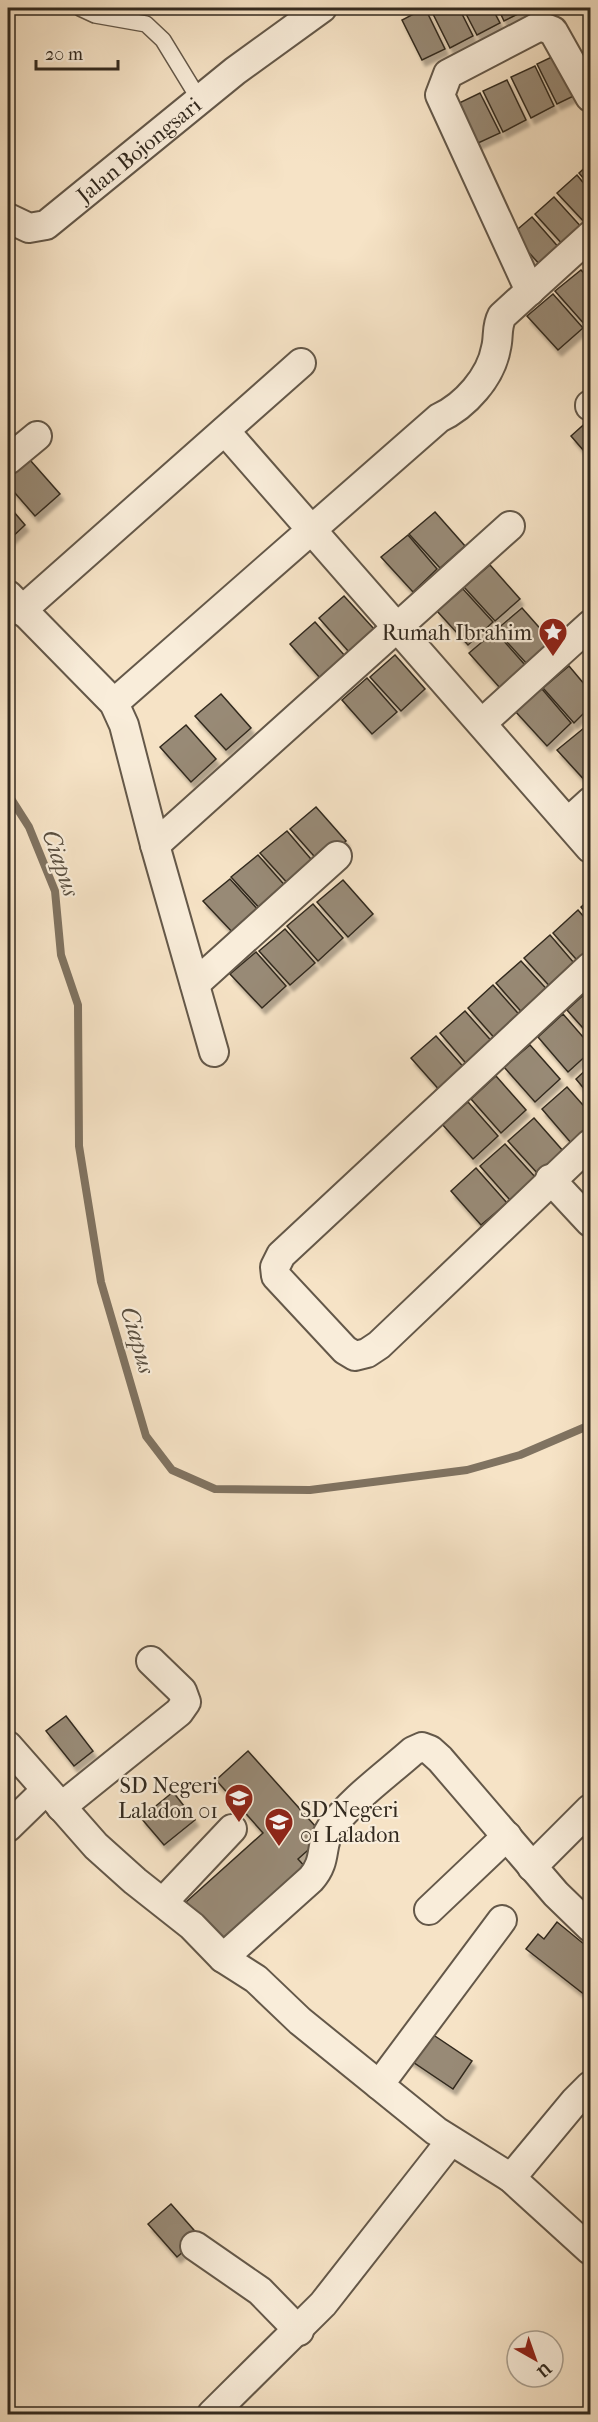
<svg xmlns="http://www.w3.org/2000/svg" width="598" height="2422" viewBox="0 0 598 2422" font-family="'IM FELL French Canon',serif">
<defs>
<filter id="shadow"><feDropShadow dx="3.5" dy="6" stdDeviation="1.5" flood-color="#0004"/></filter>
</defs>
<rect width="100%" height="100%" fill="#f6e3c6"/>
<filter id="stains"><feTurbulence type="fractalNoise" baseFrequency=".00333" numOctaves="4"/><feColorMatrix values="0 0 0 0 .2 0 0 0 0 .09 0 0 0 0 .02 0 0 0 .5 -.17"/></filter>
<radialGradient id="worn" r=".72"><stop offset=".6" stop-color="#630" stop-opacity="0"/><stop offset="1" stop-color="#630" stop-opacity=".3"/></radialGradient>
<g fill="none" stroke-linecap="round" stroke-linejoin="round">
<polyline stroke="#807361" stroke-width="8" points="8,794 29,827 55,891 61,955 78,1005 79,1146 101,1282 146,1436 172,1470 215,1489 310,1490 467,1470 520,1455 590,1425"/>
</g>
<g fill="#988a76" stroke="#332a1f" stroke-width="1.5" filter="url(#shadow)">
<polygon points="425,8 445,49 422,60 402,20"/>
<polygon points="430,8 459,8 473,36 450,48"/>
<polygon points="463,8 492,8 500,23 477,35"/>
<polygon points="498,8 527,8 528,9 504,21"/>
<polygon points="560,53 580,93 557,104 537,64"/>
<polygon points="535,66 554,106 531,118 511,77"/>
<polygon points="507,80 526,120 503,132 483,91"/>
<polygon points="480,93 500,133 476,144 457,104"/>
<polygon points="590,163 590,186 579,173"/>
<polygon points="577,175 590,191 590,223 588,226 557,193"/>
<polygon points="554,197 584,230 565,247 535,214"/>
<polygon points="532,217 561,250 542,267 512,234"/>
<polygon points="581,270 590,280 590,322 586,326 555,291"/>
<polygon points="553,294 583,328 558,350 527,316"/>
<polygon points="590,419 590,458 571,436"/>
<polygon points="30,460 60,494 35,516 8,485 8,479"/>
<polygon points="8,505 25,525 8,541"/>
<polygon points="435,512 465,546 440,568 409,534"/>
<polygon points="408,535 437,569 413,592 381,557"/>
<polygon points="490,565 520,599 495,621 464,587"/>
<polygon points="463,589 493,622 468,645 437,611"/>
<polygon points="344,596 374,629 349,652 319,618"/>
<polygon points="522,608 552,642 527,664 496,630"/>
<polygon points="315,622 345,656 320,678 290,644"/>
<polygon points="495,631 525,665 500,688 469,653"/>
<polygon points="395,655 425,689 401,711 370,677"/>
<polygon points="569,666 590,691 590,707 574,723 543,688"/>
<polygon points="367,678 397,712 372,734 342,700"/>
<polygon points="542,689 571,723 547,746 515,711"/>
<polygon points="221,694 251,728 226,750 195,716"/>
<polygon points="186,725 216,759 191,782 160,747"/>
<polygon points="584,728 590,736 589,785 557,750"/>
<polygon points="316,807 346,841 321,864 290,829"/>
<polygon points="287,831 316,865 291,887 260,853"/>
<polygon points="258,855 288,889 263,912 231,877"/>
<polygon points="230,879 260,912 235,935 203,901"/>
<polygon points="343,880 373,914 348,937 317,902"/>
<polygon points="590,899 590,918 581,907"/>
<polygon points="313,904 343,938 318,961 287,926"/>
<polygon points="578,910 590,924 590,960 583,967 553,933"/>
<polygon points="285,929 315,963 290,985 259,951"/>
<polygon points="550,935 580,970 555,992 524,958"/>
<polygon points="256,952 286,986 262,1008 230,974"/>
<polygon points="521,961 552,995 526,1017 496,983"/>
<polygon points="493,985 524,1020 498,1042 468,1008"/>
<polygon points="590,989 590,1036 567,1010"/>
<polygon points="465,1011 495,1045 470,1068 440,1033"/>
<polygon points="563,1014 590,1045 590,1052 568,1072 538,1037"/>
<polygon points="436,1036 467,1071 442,1093 411,1058"/>
<polygon points="530,1045 560,1079 535,1102 504,1067"/>
<polygon points="590,1066 590,1096 576,1079"/>
<polygon points="496,1076 526,1110 501,1133 471,1099"/>
<polygon points="567,1087 590,1113 590,1128 572,1144 542,1109"/>
<polygon points="468,1102 498,1136 473,1159 442,1124"/>
<polygon points="534,1118 564,1152 539,1175 508,1141"/>
<polygon points="505,1144 536,1178 510,1200 480,1166"/>
<polygon points="476,1168 507,1203 481,1225 451,1191"/>
<polygon points="66,1716 93,1751 74,1766 46,1731"/>
<polygon points="248,1751 324,1836 298,1859 307,1869 223,1944 186,1902 263,1833 216,1780"/>
<polygon points="173,1792 195,1820 164,1845 141,1818"/>
<polygon points="557,1922 590,1949 590,1999 526,1949 538,1934 544,1939"/>
<polygon points="426,2030 472,2061 453,2089 407,2058"/>
<polygon points="171,2204 200,2237 177,2257 148,2224"/>
</g>
<g fill="none" stroke-linecap="round" stroke-linejoin="round">
<g stroke="#645849" stroke-width="18">
<polyline id="service" points="80,8 95,15 146,24 163,40 199,99"/>
</g>
<g stroke="#645849" stroke-width="32">
<g id="minor">
<path id="s1" d="M 8,218 L 29,228 L 46,225 L 235,71 L 322,8"/>
<polyline points="530,291 440,95 448,74 540,26 553,31 590,97"/>
<polyline points="590,406 590,405"/>
<polyline points="225,431 590,848"/>
<polyline points="8,460 37,436"/>
<polyline points="8,595 114,703 124,725 155,845 214,1052"/>
<polyline points="21,611 301,363"/>
<path d="M 114,703 L 439,418 C 465,406 491,377 496,348 C 499,337 496,327 502,316 L 590,236"/>
<polyline points="482,723 590,625"/>
<polyline points="568,822 590,802"/>
<polyline points="155,845 510,526"/>
<polyline points="590,967 281,1255 275,1267 276,1276 345,1350 355,1356 367,1353 379,1345 590,1144"/>
<polyline points="195,984 337,856"/>
<polyline points="550,1179 590,1222"/>
<polyline points="8,1746 96,1846 135,1881 192,1926 223,1958 256,1979 300,2021 436,2131 511,2178 590,2250"/>
<polyline points="61,1807 179,1712 186,1702 182,1691 151,1661"/>
<polyline points="8,1827 45,1791"/>
<polyline points="532,1867 590,1809"/>
<polyline points="163,1902 232,1829"/>
<polyline points="429,1910 507,1836"/>
<path d="M 223,1958 L 311,1879 C 328,1860 319,1845 331,1828 C 352,1799 386,1775 413,1751 L 422,1747 L 430,1750 L 440,1759 L 556,1894 L 590,1927"/>
<polyline points="379,2085 502,1920"/>
<polyline points="511,2178 575,2101 590,2086"/>
<polyline points="195,2246 260,2291 299,2331"/>
<polyline points="212,2414 323,2304 450,2142"/>
</g>
</g>
<use href="#service" stroke="#f9edda" stroke-width="15"/>
<use href="#minor" stroke="#f9edda" stroke-width="28"/>
</g>
<defs>
<g id="sight-pin" transform="scale(1.5)"><path d="M0 17L-7.5 6A9.5 9.5 0 1 1 7.5 6Z" fill="#8f2418" stroke="#f9edda"/><path d="M0-6L1.8-2.2L6-1.7L2.9 1.2L3.7 5.4L0 3.3L-3.7 5.4L-2.9 1.2L-6-1.7L-1.8-2.2Z" fill="#fff"/></g>
<g id="school-pin" transform="scale(1.5)"><path d="M0 17L-7.5 6A9.5 9.5 0 1 1 7.5 6Z" fill="#8f2418" stroke="#f9edda"/><path d="M0-5L7-2L0 1L-7-2ZM-4 1L0 2.5L4 1V4Q0 6-4 4Z" fill="#fff"/></g>
</defs>
<g fill-rule="evenodd">
<use href="#sight-pin" x="553" y="632"/>
<use href="#school-pin" x="239" y="1798"/>
<use href="#school-pin" x="279" y="1822"/>
</g>
<g text-anchor="middle" stroke-width="4.5" stroke-linejoin="round" paint-order="stroke">
<g font-size="22" fill="#332a1f" stroke="#f9edda">
<text dy="8" stroke="none"><textPath href="#s1" startOffset="160">Jalan Bojongsari</textPath></text>
</g>
<g font-size="22" fill="#332a1f" stroke="#f9edda" text-anchor="end">
<text x="532" y="640">Rumah Ibrahim</text>
<text x="218" y="1793">SD Negeri<tspan x="218" dy="25">Laladon 01</tspan></text>
<text x="300" y="1817" text-anchor="start">SD Negeri<tspan x="300" dy="25">01 Laladon</tspan></text>
</g>
<g font-size="24" font-style="italic" fill="#5a4f40" stroke="#f9edda">
<text transform="translate(61 863) rotate(71)" y="8">Ciapus</text>
<text transform="translate(138 1340) rotate(74)" y="8">Ciapus</text>
</g>
</g>
<rect width="598" height="2422" fill="none" stroke="#f6e3c6" stroke-width="30"/>
<rect x="9" y="9" width="580" height="2404" fill="none" stroke="#332a1f" stroke-width="3"/>
<rect x="15" y="15" width="568" height="2392" fill="none" stroke="#332a1f" stroke-width="1.5"/>
<g transform="translate(535 2359) rotate(140)"><circle r="28" fill="#f9edda" stroke="#aa9f8f" stroke-width="1.5"/>
<path d="M0-4.5L10 22L0 15L-10 22Z" fill="#8f2418"/>
<text y="-9" font-size="16" font-weight="bold" text-anchor="middle" fill="#332a1f">U</text>
</g>
<path d="M36 60v9h82v-9" fill="none" stroke="#332a1f" stroke-width="3"/>
<text x="45" y="60" font-size="18" fill="#332a1f" stroke="#f9edda" stroke-width="4.5" paint-order="stroke">20 m</text>
<rect width="100%" height="100%" filter="url(#stains)"/>
<rect width="100%" height="100%" fill="url(#worn)"/>
</svg>
